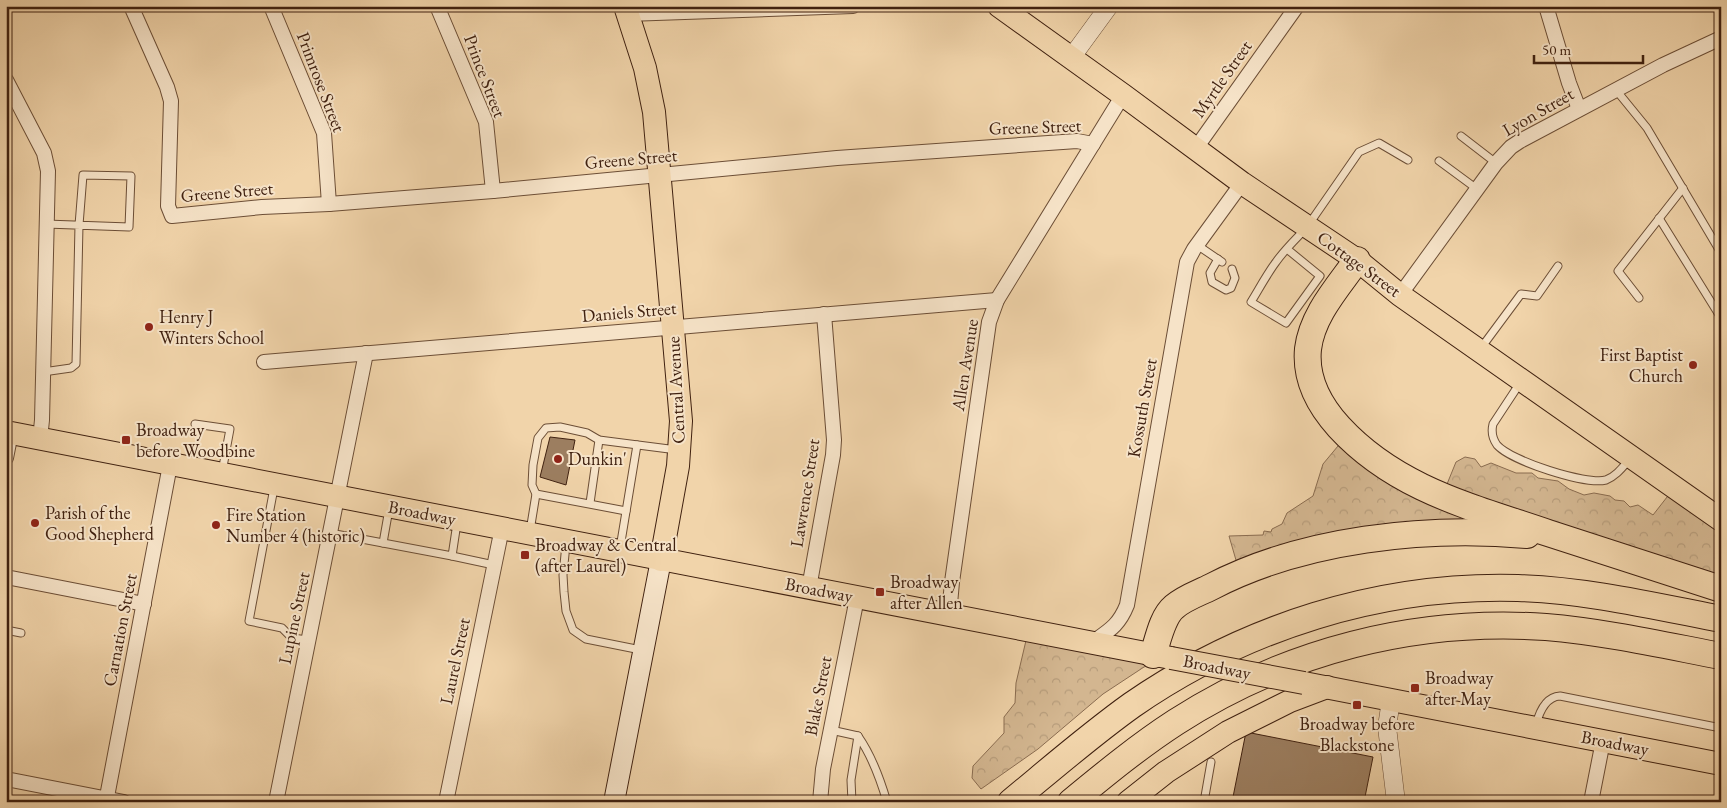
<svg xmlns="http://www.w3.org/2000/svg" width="1727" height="808" viewBox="0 0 1727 808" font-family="'EB Garamond',serif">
<defs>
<pattern id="forest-crowns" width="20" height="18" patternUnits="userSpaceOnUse" patternTransform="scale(1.25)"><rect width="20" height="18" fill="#d3b690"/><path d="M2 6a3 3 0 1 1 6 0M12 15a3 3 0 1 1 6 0" fill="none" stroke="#b69c7b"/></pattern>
</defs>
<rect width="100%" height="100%" fill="#f1d4aa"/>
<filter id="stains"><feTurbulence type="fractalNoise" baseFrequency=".004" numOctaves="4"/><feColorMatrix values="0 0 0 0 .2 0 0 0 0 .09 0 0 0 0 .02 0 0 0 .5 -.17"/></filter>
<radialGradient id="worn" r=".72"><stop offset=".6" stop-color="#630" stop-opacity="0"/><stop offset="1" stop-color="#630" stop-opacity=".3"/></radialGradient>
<g fill="url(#forest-crowns)" stroke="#8a6c50">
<polygon points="1348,434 1445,489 1456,462 1465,457 1475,459 1481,467 1491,463 1516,473 1532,473 1538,478 1558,481 1569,489 1584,495 1594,493 1610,496 1615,500 1624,501 1630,507 1638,505 1653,515 1678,483 1721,512 1721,579 1497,521 1240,574 1229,536 1263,535 1264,531 1271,532 1272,529 1282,524 1287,513 1313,496 1323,464"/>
<polygon points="1028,632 1163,659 1144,667 1103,694 1038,749 981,789 972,778 973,766 1004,733 1004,717 1015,703 1016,683"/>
</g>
<g fill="#9c7e60" stroke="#402110">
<polygon points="550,437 575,440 566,485 540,477"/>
<polygon points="1246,732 1373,757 1364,802 1291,802 1268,797 1267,802 1232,802"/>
</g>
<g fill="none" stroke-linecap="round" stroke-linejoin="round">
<g stroke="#6c4e36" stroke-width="9">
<g id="service">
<polyline points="1616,90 1647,128 1721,253"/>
<polyline points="1461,136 1496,163"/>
<polyline points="1439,161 1477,189"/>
<polyline points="1659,218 1721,318"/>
<polyline points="1197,245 1222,262"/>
<path d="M 1287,249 L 1320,276 L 1286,323 L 1251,302 C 1259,289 1267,274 1276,262 C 1285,249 1297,238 1307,227 L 1359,152 L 1379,143 L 1408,160"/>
<polyline points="1218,259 1210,273 1212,282 1226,290 1231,288 1235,278 1232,269"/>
<polyline points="1639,298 1618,271 1683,188"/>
<polyline points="1481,348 1521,294 1537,296 1558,266"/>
<polyline points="43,372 71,368 76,364 79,225 83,175 131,176 129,227 46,224"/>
<path d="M 1520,383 L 1493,424 C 1491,432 1492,438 1497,445 C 1511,461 1585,485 1606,480 C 1616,476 1622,468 1629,460"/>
<polyline points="195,424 230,429 222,472"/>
<polyline points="274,488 249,621 282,628 292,638 308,640"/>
<polyline points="536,494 626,511"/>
<polyline points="590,503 599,440"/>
<polyline points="530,531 536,494 532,485 533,465 538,438 546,428 560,427 587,433 599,440 677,450"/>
<polyline points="330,533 452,556 457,523"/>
<polyline points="383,543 389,509"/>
<polyline points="566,544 563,575 564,592 566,611 573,630 586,639 641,650"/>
<polyline points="620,548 637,445"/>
<polyline points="452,556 494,565"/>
<polyline points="6,630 21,633"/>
<path d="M 1536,725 C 1539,713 1545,697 1560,696 L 1721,728"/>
<path d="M 831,730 L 858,736 C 872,756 880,778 887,802"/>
<polyline points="852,802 851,780 858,736"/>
<polyline points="1204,802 1211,762"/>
</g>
</g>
<g stroke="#6c4e36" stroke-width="16">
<g id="minor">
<polyline points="131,6 167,87 171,101 168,206 172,216 262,207 329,204 493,191 837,158 1077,141 1093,144"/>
<polyline points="271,6 324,133 329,204"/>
<polyline points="437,6 486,122 493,191"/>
<polyline points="1546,6 1569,83 1579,109"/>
<polyline points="627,14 853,6"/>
<polyline points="6,80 44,153 48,171 42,420 40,439"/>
<polyline points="1196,148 1297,6"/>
<polyline points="1400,295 1496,163 1511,147 1520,141 1663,65 1721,38"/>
<polyline points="264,362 997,300"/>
<polyline points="6,458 11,433"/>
<polyline points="6,577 144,604"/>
<polyline points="809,588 833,455 834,440 824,314"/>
<polyline points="949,615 952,582 989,322 997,300 1123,95"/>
<path d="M 1093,642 C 1110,630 1119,625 1127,605 L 1187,262 L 1194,249 L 1242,183"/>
<polyline points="6,779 124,802"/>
<polyline points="106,802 170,465"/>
<polyline points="276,802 366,353"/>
<polyline points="446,802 502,528"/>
<polyline points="820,802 823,769 857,598"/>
<polyline points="1591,802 1603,741"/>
</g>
</g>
<g stroke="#6c4e36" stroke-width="19">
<g id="tertiary">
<polyline points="1071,58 1109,6"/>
<polyline points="1391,700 1387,727 1396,802"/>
</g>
</g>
<g stroke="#402110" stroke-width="22">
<polyline id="secondary" points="614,802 661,560"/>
</g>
<g stroke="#402110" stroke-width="24">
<g id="primary">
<polyline points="625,6 645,68 654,112 681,421 678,466 661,560"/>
<polyline points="999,6 1123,95 1242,183 1357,260 1400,295 1721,520"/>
<polyline points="6,432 1171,658"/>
<polyline points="1304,683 1721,764"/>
<polyline points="1128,802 1166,772 1228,732 1290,701 1327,687"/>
</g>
</g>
<g stroke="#402110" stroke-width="28">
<g id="motorway">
<path d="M 1357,260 C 1338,287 1312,315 1308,349 C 1305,380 1319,405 1339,427 C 1396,489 1472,507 1548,533 C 1606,552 1663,570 1721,589"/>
<path d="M 1153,655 C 1158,640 1162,617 1174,607 C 1184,598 1199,593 1211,587 C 1303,539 1425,526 1527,535"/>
<path d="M 1011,802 C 1051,769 1090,735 1132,705 C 1245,627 1380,584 1518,588 C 1586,590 1654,606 1721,619"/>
<path d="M 1071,802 C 1105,774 1139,746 1176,722 C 1286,651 1415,618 1546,627 C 1605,632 1663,645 1721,656"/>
</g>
</g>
<use href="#service" stroke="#f6e3c8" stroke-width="7"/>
<use href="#minor" stroke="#f6e3c8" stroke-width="14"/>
<use href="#tertiary" stroke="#f6e3c8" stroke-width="18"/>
<use href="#secondary" stroke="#f6e3c8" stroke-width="20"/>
<use href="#primary" stroke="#f1d4aa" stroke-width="22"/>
<use href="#motorway" stroke="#f1d4aa" stroke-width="26"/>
<g stroke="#402110" stroke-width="24" stroke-linecap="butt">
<polyline id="primary-bridge" points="1171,658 1304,683"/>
</g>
<use href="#primary-bridge" stroke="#f1d4aa" stroke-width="22"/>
</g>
<g fill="#8f2418" stroke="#f6e3c8" stroke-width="2">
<circle cx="149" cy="327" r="5"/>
<circle cx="1693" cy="365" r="5"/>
<rect x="121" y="435" width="10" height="10" rx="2.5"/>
<circle cx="558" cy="459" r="5"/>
<circle cx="35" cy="523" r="5"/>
<circle cx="216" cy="525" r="5"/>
<rect x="520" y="550" width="10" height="10" rx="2.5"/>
<rect x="875" y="587" width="10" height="10" rx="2.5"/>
<rect x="1410" y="683" width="10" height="10" rx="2.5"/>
<rect x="1352" y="700" width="10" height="10" rx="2.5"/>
</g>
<g text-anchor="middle" stroke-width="4" stroke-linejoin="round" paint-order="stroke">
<g font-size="18" fill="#402110" stroke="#f6e3c8">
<text transform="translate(485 76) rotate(69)" y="6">Prince Street</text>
<text transform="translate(1222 79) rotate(-55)" y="6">Myrtle Street</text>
<text transform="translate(321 82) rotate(69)" y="6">Primrose Street</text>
<text transform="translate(1538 112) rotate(-30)" y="6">Lyon Street</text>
<text transform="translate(1035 127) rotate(-2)" y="6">Greene Street</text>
<text transform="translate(631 159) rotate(-5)" y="6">Greene Street</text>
<text transform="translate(227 192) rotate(-5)" y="6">Greene Street</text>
<text transform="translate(1359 264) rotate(36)" y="6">Cottage Street</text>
<text transform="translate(629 312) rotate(-5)" y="6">Daniels Street</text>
<text transform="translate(965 365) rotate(-81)" y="6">Allen Avenue</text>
<text transform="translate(676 390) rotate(-93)" y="6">Central Avenue</text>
<text transform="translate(1142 408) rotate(-80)" y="6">Kossuth Street</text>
<text transform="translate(805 493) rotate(-81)" y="6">Lawrence Street</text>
<text transform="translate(422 513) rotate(11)" y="6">Broadway</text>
<text transform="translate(819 590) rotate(11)" y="6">Broadway</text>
<text transform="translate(294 618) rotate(-78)" y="6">Lupine Street</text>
<text transform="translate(120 630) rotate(-79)" y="6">Carnation Street</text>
<text transform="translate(455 661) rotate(-78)" y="6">Laurel Street</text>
<text transform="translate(1217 667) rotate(11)" y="6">Broadway</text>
<text transform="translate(818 696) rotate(-79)" y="6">Blake Street</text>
<text transform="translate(1615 743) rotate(11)" y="6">Broadway</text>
</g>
<g font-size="18" fill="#402110" stroke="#f6e3c8" text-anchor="start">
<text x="159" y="323">Henry J<tspan x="159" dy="21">Winters School</tspan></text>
<text x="1683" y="361" text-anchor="end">First Baptist<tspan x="1683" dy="21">Church</tspan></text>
<text x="136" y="436">Broadway<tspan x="136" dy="21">before Woodbine</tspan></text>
<text x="568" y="465">Dunkin'</text>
<text x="45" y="519">Parish of the<tspan x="45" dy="21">Good Shepherd</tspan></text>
<text x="226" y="521">Fire Station<tspan x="226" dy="21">Number 4 (historic)</tspan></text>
<text x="535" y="551">Broadway &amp; Central<tspan x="535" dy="21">(after Laurel)</tspan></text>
<text x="890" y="588">Broadway<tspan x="890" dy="21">after Allen</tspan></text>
<text x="1425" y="684">Broadway<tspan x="1425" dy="21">after May</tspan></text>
<text x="1357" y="730" text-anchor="middle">Broadway before<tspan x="1357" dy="21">Blackstone</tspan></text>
</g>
</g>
<rect width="1727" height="808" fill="none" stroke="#f1d4aa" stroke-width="25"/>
<rect x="8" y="8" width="1712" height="793" fill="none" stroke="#402110" stroke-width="2.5"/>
<rect x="12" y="12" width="1702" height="783" fill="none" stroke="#402110"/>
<path d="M1534 55v8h109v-8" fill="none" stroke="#402110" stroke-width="2.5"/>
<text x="1542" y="55" font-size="15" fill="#402110" stroke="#f6e3c8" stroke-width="4" paint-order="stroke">50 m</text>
<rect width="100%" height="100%" filter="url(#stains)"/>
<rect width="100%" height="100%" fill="url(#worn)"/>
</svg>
